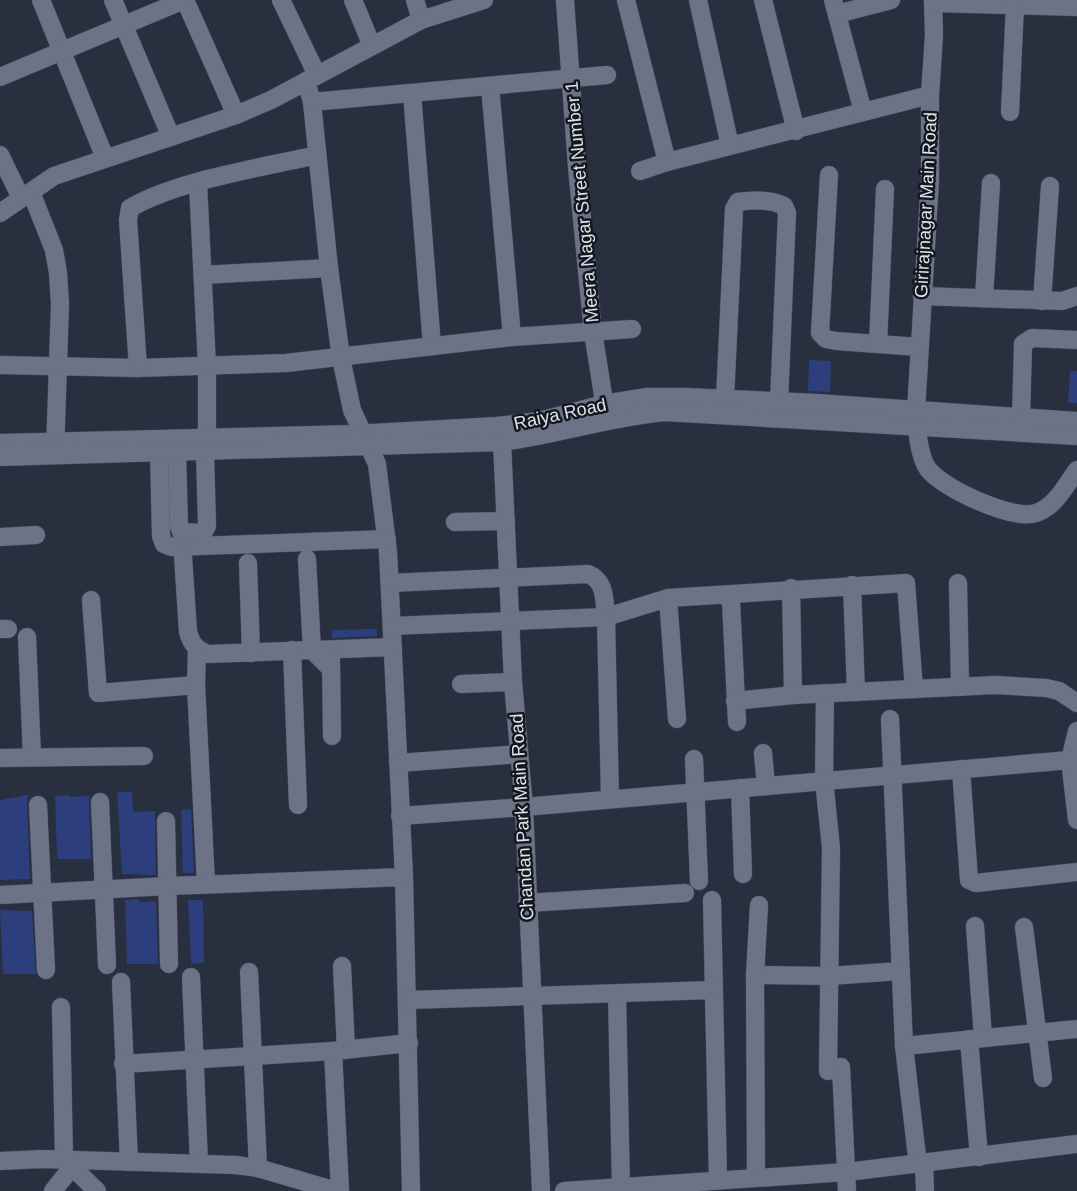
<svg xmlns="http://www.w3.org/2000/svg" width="1077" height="1191" viewBox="0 0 1077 1191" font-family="Arial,sans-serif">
<rect width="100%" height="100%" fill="#282f3f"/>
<g fill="#2d3e7d">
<polygon points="809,360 831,361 830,392 808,391"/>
<polygon points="1070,371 1077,371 1077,403 1068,403"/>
<polygon points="377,629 377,636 332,638 332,630"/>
<polygon points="117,792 132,792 133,812 155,811 156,875 122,874"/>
<polygon points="28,795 27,806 30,879 0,880 0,800"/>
<polygon points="69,795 70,797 90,796 89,802 91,859 57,859 55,796"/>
<polygon points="191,809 194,873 183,873 181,810"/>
<polygon points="139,899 139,902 156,901 158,964 127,964 125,900"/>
<polygon points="188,900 203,900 204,963 191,964"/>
<polygon points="0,910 32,911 36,974 3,974"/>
</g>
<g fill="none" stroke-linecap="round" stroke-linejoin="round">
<g stroke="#464b5a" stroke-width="19">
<g id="minor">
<polyline points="41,0 105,158"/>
<polyline points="113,0 171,137"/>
<polyline points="185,0 236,115"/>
<polyline points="281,0 317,75"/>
<polyline points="353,0 372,46"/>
<polyline points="415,0 421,20"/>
<polyline points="565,0 577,167 593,332 606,414"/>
<polyline points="626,0 667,162 863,112 833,0"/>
<polyline points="698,0 730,146"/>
<polyline points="763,0 796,131"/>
<path d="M 933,0 L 934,35 L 930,95 L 930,180 L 916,411 C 916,426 919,457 928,469 C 942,488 1013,521 1036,513 C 1055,507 1066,485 1077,470"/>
<polyline points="933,3 1077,7"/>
<polyline points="837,14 891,0"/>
<polyline points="0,77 184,0"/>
<polyline points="306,81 312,102 329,268 341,358 352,410 377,464 388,552 404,877 411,1191"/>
<polyline points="490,86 512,337"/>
<polyline points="412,93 432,346"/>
<polyline points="312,102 607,75"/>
<polyline points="863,112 930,95"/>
<polyline points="1010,112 1015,5"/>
<polyline points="0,155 21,198"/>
<polyline points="640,171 667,162"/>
<polyline points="829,175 820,333 826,339 836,341 919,347"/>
<polyline points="198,183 207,366 207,437"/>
<polyline points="31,192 54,250 58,273 60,304 55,453"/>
<polyline points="0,213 54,176 236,115 271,100 421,20 484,0"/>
<polyline points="203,275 329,268"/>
<polyline points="922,296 1062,301 1077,296"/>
<polyline points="984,298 991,183"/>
<polyline points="1042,301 1050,186"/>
<polyline points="878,344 885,189"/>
<polyline points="0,365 138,368 286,363 512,337 632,329"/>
<path d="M 138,368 L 128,220 L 130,208 C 179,180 260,168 317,155"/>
<path d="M 725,399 L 734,209 L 738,202 C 751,200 772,199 784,206 L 787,213 L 779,402"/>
<polyline points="1021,419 1023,344 1032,338 1077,340"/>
<polyline points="502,442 513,682 524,807 541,1191"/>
<polyline points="0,443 354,434 497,426 539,421 604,404 647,397 685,397 817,403 1077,421"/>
<polyline points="159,453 161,536 164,544 172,547 387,539"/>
<polyline points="177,453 179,526 181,532 203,533 207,526 205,452"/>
<path d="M 0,457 L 502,442 C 557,435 609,417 665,412 L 1077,436"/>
<polyline points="455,522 506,521"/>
<polyline points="0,537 36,535"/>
<path d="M 183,556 L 188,632 C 192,645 196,649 208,654 L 393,647"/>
<polyline points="307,559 312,650 331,669"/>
<polyline points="248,563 251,653"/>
<path d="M 390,583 L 588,574 C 606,581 604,600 606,617 L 668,598 L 906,583 L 914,689"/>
<polyline points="958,583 960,687"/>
<polyline points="852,585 856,692"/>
<polyline points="791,588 793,695"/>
<polyline points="722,595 728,597 731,602 737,722"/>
<polyline points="668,598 677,719"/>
<polyline points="91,600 98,693 196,685"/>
<polyline points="392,626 606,617 610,799"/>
<polyline points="0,629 8,629"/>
<polyline points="27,637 32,757"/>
<polyline points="197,650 196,685 206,884"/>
<polyline points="292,650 298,805"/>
<polyline points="331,659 332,736"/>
<polyline points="461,684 513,682"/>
<polyline points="825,693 824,780 831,848 828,1071"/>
<polyline points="735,701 793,695 995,685 1046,688 1059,691 1077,703"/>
<polyline points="890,719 904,1046 918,1165"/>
<polyline points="1077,731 1070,760 1077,820"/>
<polyline points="763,753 766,786"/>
<polyline points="0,758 144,756"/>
<polyline points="694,759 699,881"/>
<polyline points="398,763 519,754"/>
<polyline points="961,769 969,880 976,883 1077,872"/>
<polyline points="740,788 743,874"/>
<polyline points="100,802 107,965"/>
<polyline points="38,805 46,970"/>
<polyline points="400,816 524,807 1070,760"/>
<polyline points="166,821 169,964"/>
<polyline points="0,895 168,886 404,877"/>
<polyline points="712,900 718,1180"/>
<polyline points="527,903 685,893"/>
<polyline points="975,926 983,1038"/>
<polyline points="1024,927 1043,1078"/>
<polyline points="342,966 346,1050"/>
<polyline points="249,972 258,1168"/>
<polyline points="755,975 829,976 901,971"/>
<polyline points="191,977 199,1163"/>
<polyline points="121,982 129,1162"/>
<polyline points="617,993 621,1191"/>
<polyline points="408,1000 713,990"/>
<polyline points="61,1007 64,1159 97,1191"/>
<polyline points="969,1039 979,1157"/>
<polyline points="904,1046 1077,1029"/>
<polyline points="333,1051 340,1191"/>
<polyline points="123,1064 333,1051 409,1043"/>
<polyline points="841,1067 847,1191"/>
<polyline points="0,1161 42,1159 236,1165 258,1168 336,1191"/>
<polyline points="924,1164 925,1191"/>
<polyline points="756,1177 755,975 759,905"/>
<polyline points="53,1191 72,1167"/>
<polyline points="564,1191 847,1172 1077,1144"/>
</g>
</g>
<use href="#minor" stroke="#6c7387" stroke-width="18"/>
</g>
<g text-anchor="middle" stroke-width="5" stroke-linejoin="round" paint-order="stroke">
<g font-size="18" fill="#dee3ee" stroke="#14171e">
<text transform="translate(582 202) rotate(-95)" y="6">Meera Nagar Street Number 1</text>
<text transform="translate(926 205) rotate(-87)" y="6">Girirajnagar Main Road</text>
<text transform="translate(560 414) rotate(-12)" y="6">Raiya Road</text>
<text transform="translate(522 817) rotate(-93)" y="6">Chandan Park Main Road</text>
</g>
</g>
</svg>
